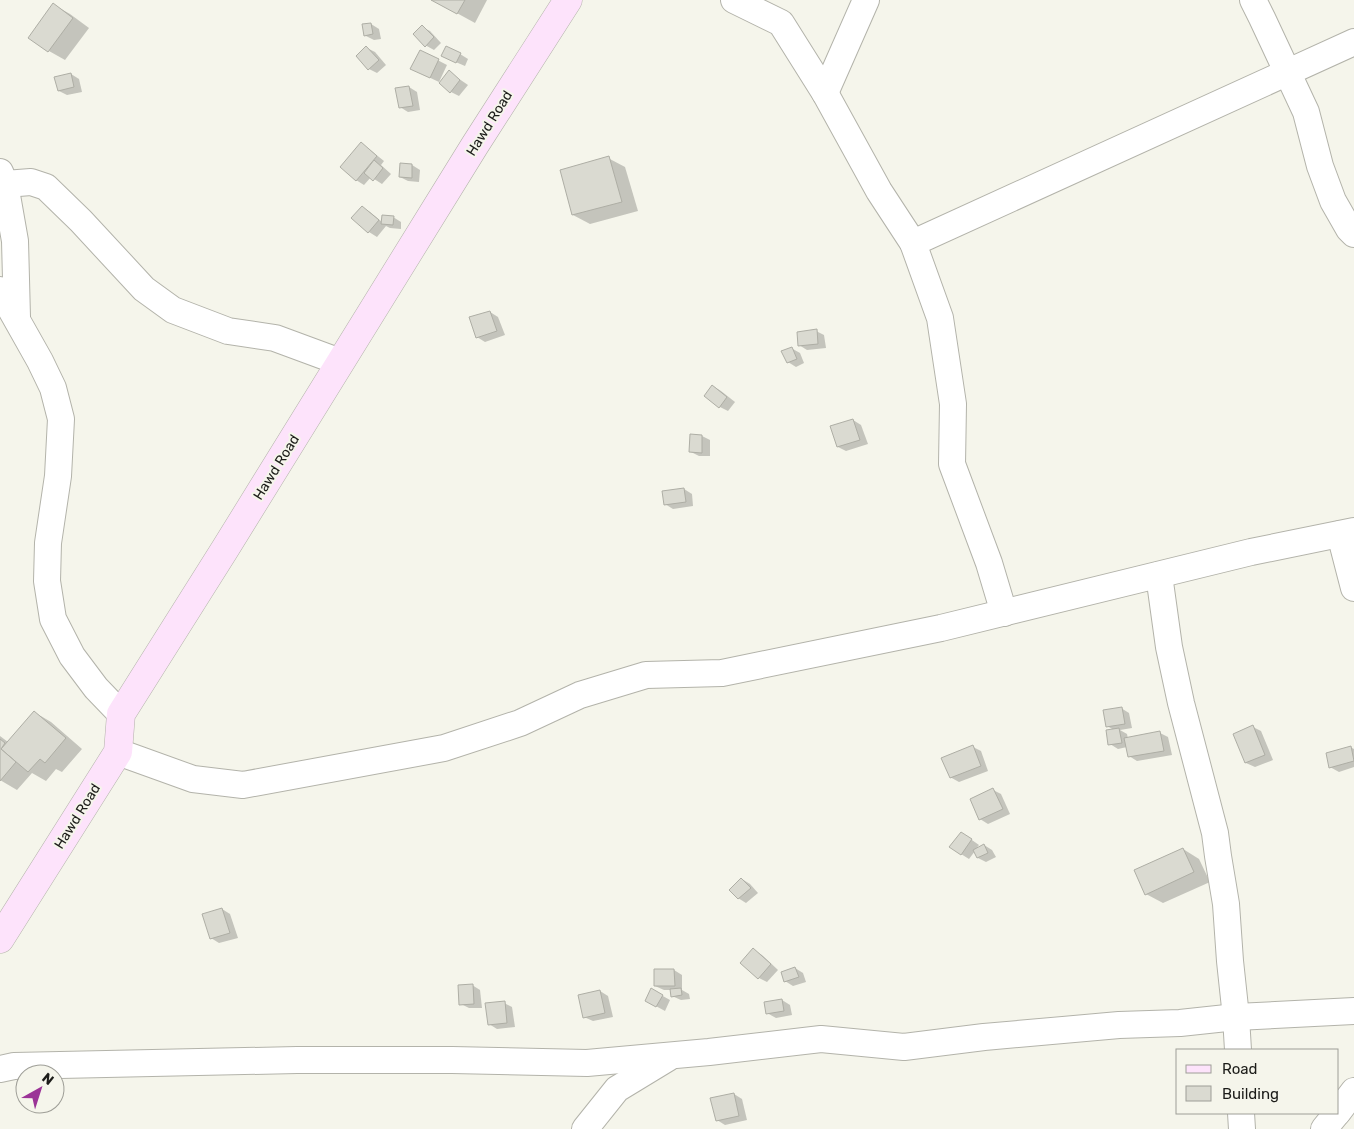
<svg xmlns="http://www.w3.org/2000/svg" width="1354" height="1129" viewBox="0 0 1354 1129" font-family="Rubik,sans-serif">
<rect width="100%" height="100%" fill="#f5f5eb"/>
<g fill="#0003">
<polygon points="433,0 487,0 475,23"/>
<polygon points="54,5 70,14 89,28 65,60 49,51"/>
<polygon points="371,24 379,29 381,39 374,40 366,36"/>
<polygon points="422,27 430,31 441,43 434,50 425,45"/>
<polygon points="367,48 375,52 386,65 377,73 369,69"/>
<polygon points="420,51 447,65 439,82 420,73"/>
<polygon points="460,54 468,59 465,66 451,60"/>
<polygon points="449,72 468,85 459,96 451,92"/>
<polygon points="71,74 79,79 82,92 67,95 59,91"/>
<polygon points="409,87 417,92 420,110 408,112 400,107"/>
<polygon points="361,144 369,149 384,161 381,165 391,174 382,184 371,177 364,185 356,180"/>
<polygon points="608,158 625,167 638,211 590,224 573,215 561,171"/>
<polygon points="401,164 412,165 420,170 419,182 408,181 400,177"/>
<polygon points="362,207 370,212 382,222 393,217 401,222 401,229 390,228 386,226 377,237 369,232"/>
<polygon points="490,312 498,317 505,335 485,342 477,337"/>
<polygon points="816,331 824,335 826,348 807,350 799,345"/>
<polygon points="791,348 800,353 804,363 796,367 788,362"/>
<polygon points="713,386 721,391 735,402 728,411 720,407"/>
<polygon points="853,420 861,425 868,444 846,451 838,447"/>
<polygon points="702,436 710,440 710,456 699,456 691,452"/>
<polygon points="684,489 692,494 693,506 673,509 665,504"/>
<polygon points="1121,708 1129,713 1132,728 1120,730 1127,734 1128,739 1160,733 1168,737 1172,755 1137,761 1129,756 1127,747 1118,749 1110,744 1114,730 1107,726"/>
<polygon points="34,712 51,722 82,749 62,772 56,769 46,781 32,773 17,790 0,780 0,736 8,742"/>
<polygon points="1253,727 1261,731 1273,760 1255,767 1246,763 1235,734"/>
<polygon points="973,747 981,751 988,771 959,782 950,777"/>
<polygon points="1350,747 1354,749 1354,767 1339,772 1330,767"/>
<polygon points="993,790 1001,794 1010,814 988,824 980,819"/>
<polygon points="969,838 979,845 975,850 984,845 992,850 996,857 986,862 978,858 975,851 969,859 961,854"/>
<polygon points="1183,849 1199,859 1210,882 1163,903 1146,894"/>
<polygon points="742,879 750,884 758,893 746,903 738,898"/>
<polygon points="222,909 230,914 238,938 219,943 211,938"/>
<polygon points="754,950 762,955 778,970 767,982 759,978"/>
<polygon points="795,968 803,973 806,982 793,986 785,981"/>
<polygon points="674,970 682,975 682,990 689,994 690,999 681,1000 672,996 672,990 664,990 655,986"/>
<polygon points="472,985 480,990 482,1008 469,1008 461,1004"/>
<polygon points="652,990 670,1000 665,1011 654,1005"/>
<polygon points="600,991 608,996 613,1017 593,1021 584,1017"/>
<polygon points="782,1000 790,1005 792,1015 776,1018 767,1013"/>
<polygon points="504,1003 512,1007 515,1027 497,1029 489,1024"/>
<polygon points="734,1094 742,1099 747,1120 725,1125 717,1120"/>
</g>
<g fill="#dadad1" stroke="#aeaea5">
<polygon points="431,0 465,0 457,14"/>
<polygon points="53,3 73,18 48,52 28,38"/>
<polygon points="371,23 373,34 364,36 362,24"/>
<polygon points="422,25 434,37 425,47 413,34"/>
<polygon points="366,46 379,60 368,70 356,56"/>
<polygon points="446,46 461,53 456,63 441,56"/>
<polygon points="420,50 439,59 430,78 410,69"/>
<polygon points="449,70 460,80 450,93 439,83"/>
<polygon points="71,73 74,87 58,91 54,77"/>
<polygon points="409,86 413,106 399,108 395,88"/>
<polygon points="361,142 377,156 356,181 340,167"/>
<polygon points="609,156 622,202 572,215 560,170"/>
<polygon points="374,160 383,168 373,181 364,173"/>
<polygon points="400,163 412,164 412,178 399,177"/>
<polygon points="362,206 379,220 368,233 351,218"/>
<polygon points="382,215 394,216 393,225 381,224"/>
<polygon points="490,311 497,331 476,338 469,317"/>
<polygon points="817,329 818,344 798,346 797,332"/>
<polygon points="792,347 797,359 787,363 781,351"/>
<polygon points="712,385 727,397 719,408 704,396"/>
<polygon points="853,419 860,440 837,447 830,426"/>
<polygon points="690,434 702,435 702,453 689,452"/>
<polygon points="684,488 686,502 664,505 662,491"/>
<polygon points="1122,707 1125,724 1106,727 1103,710"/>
<polygon points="34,711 66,738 45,763 40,759 28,772 1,749"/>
<polygon points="1253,725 1265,755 1245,763 1233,734"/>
<polygon points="1119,728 1122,743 1108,745 1106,730"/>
<polygon points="1160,731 1164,751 1128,757 1124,738"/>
<polygon points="0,739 5,743 1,749 16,762 0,781"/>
<polygon points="973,745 981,766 950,778 941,758"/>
<polygon points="1351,746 1354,761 1329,768 1326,753"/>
<polygon points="993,788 1003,809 979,820 970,799"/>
<polygon points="961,832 972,839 961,855 949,847"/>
<polygon points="984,844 988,853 977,858 973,850"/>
<polygon points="1183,848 1194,872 1145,895 1134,870"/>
<polygon points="741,878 751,888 738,899 729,890"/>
<polygon points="222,908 230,933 210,939 202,914"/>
<polygon points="753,948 771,964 758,979 740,963"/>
<polygon points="795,967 799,977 784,982 781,972"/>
<polygon points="654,969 674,969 675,986 654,986"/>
<polygon points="473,984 474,1004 459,1005 458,985"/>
<polygon points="651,988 663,995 656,1007 645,1001"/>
<polygon points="681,988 682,995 671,997 670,989"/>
<polygon points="600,990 605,1013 583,1018 578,995"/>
<polygon points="782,999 784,1011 766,1014 764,1002"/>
<polygon points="505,1001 507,1023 488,1025 485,1003"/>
<polygon points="734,1093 739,1116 716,1121 710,1098"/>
</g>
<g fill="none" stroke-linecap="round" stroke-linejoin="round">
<g stroke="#b3b3aa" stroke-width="28">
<g id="minor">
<polyline points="734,0 781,23 825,93 879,191 913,243 940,318 953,404 952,464 989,563 1004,613"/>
<polyline points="1253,0 1262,18 1306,112 1320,166 1333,201 1349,229 1354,234"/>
<polyline points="825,93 866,0"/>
<polyline points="0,172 5,184 15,241 17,317"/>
<polyline points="5,184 31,182 46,187 81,221 144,289 173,310 228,331 275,338 340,362"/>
<polyline points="913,243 1354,42"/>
<polyline points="0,290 40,361 53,388 61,419 58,476 48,543 47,581 53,619 72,656 96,688 121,714"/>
<polyline points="1340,534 1354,588"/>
<polyline points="1159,575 1169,647 1181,703 1215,833 1218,856 1226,904 1230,961 1236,1017 1238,1050"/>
<polyline points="118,752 193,779 243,785 444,748 520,723 580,695 646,675 722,673 941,628 1251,552 1354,531"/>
<polyline points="0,1069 14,1066 297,1060 452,1060 587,1063 709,1052 821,1039 904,1047 984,1037 1119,1025 1180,1023 1236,1017 1354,1011"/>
<polyline points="1338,1112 1354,1091"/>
<polyline points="1241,1113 1242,1129"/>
<polyline points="585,1129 617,1089 668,1058"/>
<polyline points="1324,1129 1337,1113"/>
</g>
</g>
<g stroke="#b3b3aa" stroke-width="29">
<polyline id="secondary" points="0,939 118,752 121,714 225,549 475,145 568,0"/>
</g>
<use href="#minor" stroke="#fff" stroke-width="26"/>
<use href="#secondary" stroke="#fde3fb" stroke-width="28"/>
</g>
<g text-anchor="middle" stroke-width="4" stroke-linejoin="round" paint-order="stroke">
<g font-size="14" fill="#1c1c19" stroke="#f5f5eb">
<text transform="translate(489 123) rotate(-58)" y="5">Hawd Road</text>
<text transform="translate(276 467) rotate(-58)" y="5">Hawd Road</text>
<text transform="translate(77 816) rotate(-58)" y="5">Hawd Road</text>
</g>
</g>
<rect x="1176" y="1049" width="162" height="65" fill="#f5f5eb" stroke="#9e9e97"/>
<rect x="1186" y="1065" width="25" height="8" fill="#fde3fb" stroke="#9e9e97"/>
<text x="1222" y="1074" font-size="15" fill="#1c1c19">Road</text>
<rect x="1186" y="1086" width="25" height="15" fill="#dadad1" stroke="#9e9e97"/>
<text x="1222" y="1099" font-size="15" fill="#1c1c19">Building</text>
<g transform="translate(40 1089) rotate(39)"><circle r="24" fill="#f5f5eb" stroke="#9e9e97"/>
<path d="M0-4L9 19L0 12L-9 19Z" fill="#9b3397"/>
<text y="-8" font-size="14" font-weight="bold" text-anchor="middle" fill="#1c1c19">N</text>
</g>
</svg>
